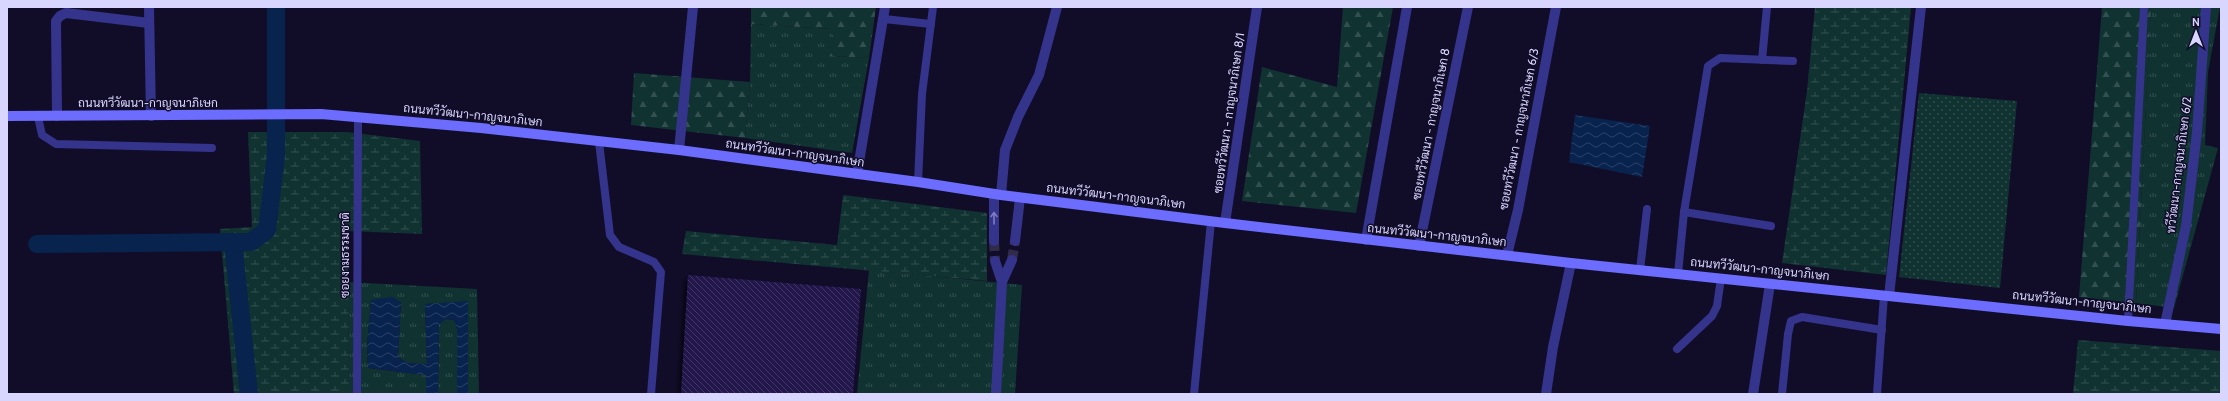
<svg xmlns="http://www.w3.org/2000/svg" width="2228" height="401" viewBox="0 0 2228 401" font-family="Cabin,Sarabun,sans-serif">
<defs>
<pattern id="grass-tufts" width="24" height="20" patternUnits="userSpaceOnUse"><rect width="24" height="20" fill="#103331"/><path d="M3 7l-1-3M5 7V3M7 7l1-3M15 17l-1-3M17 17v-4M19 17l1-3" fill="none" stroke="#325050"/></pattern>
<pattern id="forest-firs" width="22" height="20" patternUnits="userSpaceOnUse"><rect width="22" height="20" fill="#103331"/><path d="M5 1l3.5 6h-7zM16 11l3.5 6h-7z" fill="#325050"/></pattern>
<pattern id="wetland-marsh" width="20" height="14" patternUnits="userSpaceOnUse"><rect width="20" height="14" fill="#103331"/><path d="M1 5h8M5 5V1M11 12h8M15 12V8" fill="none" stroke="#325050"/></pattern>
<pattern id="garden-dots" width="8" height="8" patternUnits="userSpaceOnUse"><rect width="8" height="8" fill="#103331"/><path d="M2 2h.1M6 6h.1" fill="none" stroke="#325050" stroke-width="1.8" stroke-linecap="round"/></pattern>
<pattern id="water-waves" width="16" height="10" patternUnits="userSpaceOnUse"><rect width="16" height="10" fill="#07234e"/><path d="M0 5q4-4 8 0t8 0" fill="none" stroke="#2a4269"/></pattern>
<pattern id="building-back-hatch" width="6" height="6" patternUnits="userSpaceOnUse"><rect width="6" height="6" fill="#21174b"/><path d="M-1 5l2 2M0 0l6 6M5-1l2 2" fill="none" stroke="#403866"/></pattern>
<filter id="shadow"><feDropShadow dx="-3.5" dy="3.5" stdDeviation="2" flood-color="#0009"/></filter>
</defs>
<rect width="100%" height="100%" fill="#110d29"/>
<g fill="url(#grass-tufts)">
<polygon points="2151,7 2220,7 2208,72 2205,145 2218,148 2174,308 2136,303"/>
<polygon points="751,24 832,29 832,56 869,58 852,153 745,138 750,82"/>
<polygon points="869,270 1022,285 1015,394 857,394"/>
<polygon points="348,282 477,289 479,394 468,394 468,302 425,304 427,364 407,363 398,357 401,302 371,300 367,346 368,368 426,375 426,394 349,394"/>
<polygon points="445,319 454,320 457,329 457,394 438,394 439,325"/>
</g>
<g fill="url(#forest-firs)">
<polygon points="750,7 876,7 869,58 831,56 832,29 751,24 751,8"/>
<polygon points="1343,7 1393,7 1356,213 1242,201 1262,67 1337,87"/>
<polygon points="2102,7 2151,7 2136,303 2079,297"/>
<polygon points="634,73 750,82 745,138 631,125"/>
</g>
<g fill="url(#wetland-marsh)">
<polygon points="1815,7 1911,7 1886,275 1782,263 1807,91"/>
<polygon points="248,132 347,132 420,141 422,234 348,231 349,394 234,394 220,229 252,227"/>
<polygon points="843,195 987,213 987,281 682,254 686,231 837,245"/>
<polygon points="2078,340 2221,351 2221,394 2073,394"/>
</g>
<polygon fill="url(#garden-dots)" points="1919,93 2017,101 2000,288 1899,277"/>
<g fill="url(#water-waves)">
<polygon points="1575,115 1650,126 1642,177 1569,162"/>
<polygon points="392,297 401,302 398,357 407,363 427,364 425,304 468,301 468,394 457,394 457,329 454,320 445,319 439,325 438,394 426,394 426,375 368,368 367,346 371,300"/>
</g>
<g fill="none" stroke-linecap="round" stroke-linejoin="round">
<g stroke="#07234e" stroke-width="18">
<polyline points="233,242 249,394"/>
<polyline points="37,244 251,242 267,230 276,155 276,7"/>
</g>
</g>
<polygon fill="url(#building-back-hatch)" filter="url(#shadow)" points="688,275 861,289 853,394 681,394"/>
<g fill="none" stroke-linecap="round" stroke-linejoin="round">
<g stroke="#2f2b49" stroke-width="10" stroke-dasharray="10 5" stroke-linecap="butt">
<polyline points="994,241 995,261"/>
<polyline points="1012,260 1015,241"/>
</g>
<g stroke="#35348c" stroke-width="8">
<polyline points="884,19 931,24"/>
<polyline points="1762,60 1767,7"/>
<polyline points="38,117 42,135 56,144 212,148"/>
<polyline points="599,142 610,235 619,247 654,262 661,272 651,394"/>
<polyline points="918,182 922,94 933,7"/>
<polyline points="1684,212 1771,226"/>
<polyline points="1640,270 1647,209"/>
<polyline points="1678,274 1684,212 1708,66 1720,58 1793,61"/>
<polyline points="2128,321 2144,7"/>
<polyline points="1677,349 1712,316 1717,306 1721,278"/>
<polyline points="357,394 358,117"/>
<polyline points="1194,394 1211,222"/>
<polyline points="1782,394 1788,334 1791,321 1802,317 1882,330"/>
<polyline points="1877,394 1884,295"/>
</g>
<g stroke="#35348c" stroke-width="10">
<polyline points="149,7 151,116"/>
<polyline points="57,116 56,21 60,16 66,13 149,23"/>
<polyline points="679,150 693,7"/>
<polyline points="857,174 885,7"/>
<polyline points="994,194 994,241"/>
<polyline points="1001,195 1005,150 1018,117 1039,75 1057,7"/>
<polyline points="1225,223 1257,7"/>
<polyline points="1366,240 1407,7"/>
<polyline points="1015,241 1020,198"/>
<polyline points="1419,246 1468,7"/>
<polyline points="1507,255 1518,210 1556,7"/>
<polyline points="995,261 1002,282"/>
<polyline points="1889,296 1921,7"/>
<polyline points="2165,324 2186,226 2197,132 2206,7"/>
<polyline points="996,394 1002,282 1012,260"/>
<polyline points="1546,394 1553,347 1571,263"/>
<polyline points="1753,394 1770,284"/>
</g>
<polyline stroke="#6c6cff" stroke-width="10" points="7,116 321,114 481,128 679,150 918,182 1001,195 1225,223 1571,263 2128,321 2221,329"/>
</g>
<defs><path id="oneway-shaft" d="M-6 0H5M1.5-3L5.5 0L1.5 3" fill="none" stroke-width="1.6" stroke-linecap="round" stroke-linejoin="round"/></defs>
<use stroke="#7e7cc0" href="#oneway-shaft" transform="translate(994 218) rotate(-90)"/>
<g text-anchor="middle" stroke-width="3" stroke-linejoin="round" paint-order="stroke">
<g font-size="12" fill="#d8d5ff" stroke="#110d29">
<text x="148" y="107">ถนนทวีวัฒนา-กาญจนาภิเษก</text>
<text transform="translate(1229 113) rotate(-82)" y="4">ซอยทวีวัฒนา - กาญจนาภิเษก 8/1</text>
<text transform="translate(473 115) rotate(6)" y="4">ถนนทวีวัฒนา-กาญจนาภิเษก</text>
<text transform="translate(1431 124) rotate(-79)" y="4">ซอยทวีวัฒนา - กาญจนาภิเษก 8</text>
<text transform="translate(1519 129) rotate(-79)" y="4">ซอยทวีวัฒนา - กาญจนาภิเษก 6/3</text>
<text transform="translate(795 153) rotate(8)" y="4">ถนนทวีวัฒนา-กาญจนาภิเษก</text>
<text transform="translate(2179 165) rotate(-83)" y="4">ทวีวัฒนา-กาญจนาภิเษก 6/2</text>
<text transform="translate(1116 196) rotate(7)" y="4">ถนนทวีวัฒนา-กาญจนาภิเษก</text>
<text transform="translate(1437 235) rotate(6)" y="4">ถนนทวีวัฒนา-กาญจนาภิเษก</text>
<text transform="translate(345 255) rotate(-90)" y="4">ซอยงามธรรมชาติ</text>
<text transform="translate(1760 269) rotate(6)" y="4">ถนนทวีวัฒนา-กาญจนาภิเษก</text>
<text transform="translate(2082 302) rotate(6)" y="4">ถนนทวีวัฒนา-กาญจนาภิเษก</text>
</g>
</g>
<rect width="2228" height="401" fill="none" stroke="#d8d5ff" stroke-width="16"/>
<g transform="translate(2196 32)" stroke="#110d29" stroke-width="3" paint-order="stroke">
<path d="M0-3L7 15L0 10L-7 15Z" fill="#d8d5ff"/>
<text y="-6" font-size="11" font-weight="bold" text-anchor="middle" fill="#d8d5ff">N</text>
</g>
</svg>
